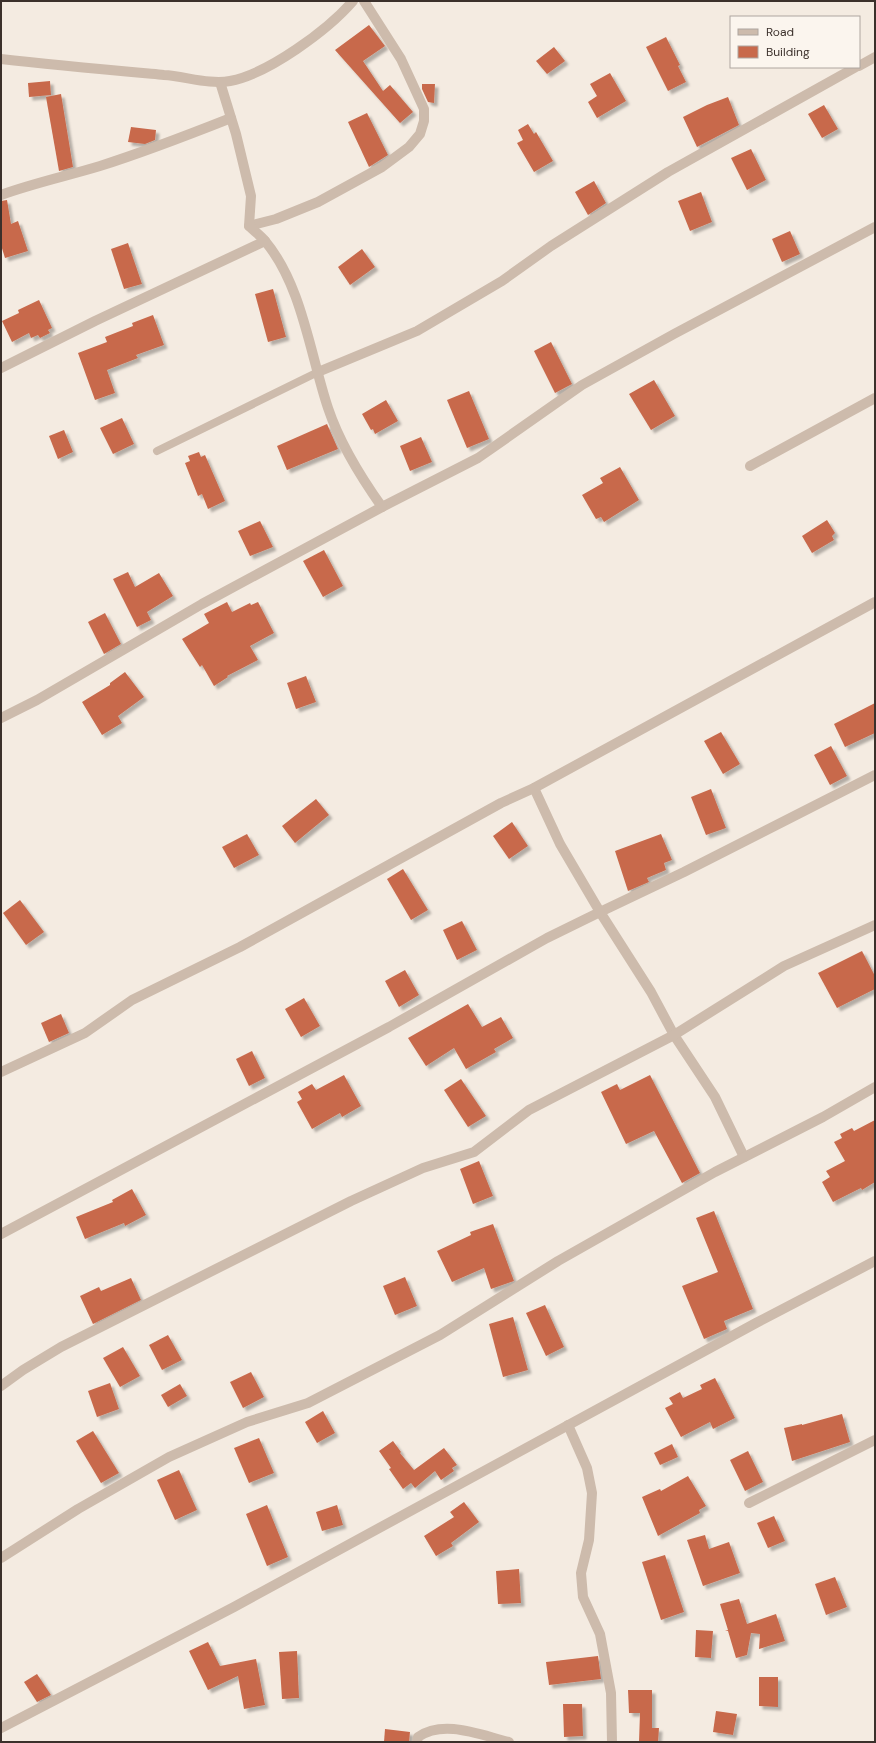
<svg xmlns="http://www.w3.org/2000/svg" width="876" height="1743" viewBox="0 0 876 1743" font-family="'DM Sans',sans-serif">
<defs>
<filter id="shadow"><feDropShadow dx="3.5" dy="3.5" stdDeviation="1" flood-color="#0004"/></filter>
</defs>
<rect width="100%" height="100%" fill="#f4ebe1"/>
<g fill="#c8694b" filter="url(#shadow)">
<polygon points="369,25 385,46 363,61 383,91 390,85 413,112 400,123 335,50"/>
<polygon points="666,37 680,65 678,66 686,82 668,91 646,47"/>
<polygon points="554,47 565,61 547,74 536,61"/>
<polygon points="610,73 626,101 597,118 588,102 597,96 590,84"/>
<polygon points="50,81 51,95 29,97 28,83"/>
<polygon points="422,84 435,84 434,103 428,102 422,89"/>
<polygon points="61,94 73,167 59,171 46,97"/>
<polygon points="728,97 739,125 697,147 683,117 707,105"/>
<polygon points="824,105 838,129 822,138 808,114"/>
<polygon points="367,113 388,155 369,167 348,122"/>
<polygon points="528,124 534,134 536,132 553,161 534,172 517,143 523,140 518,130"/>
<polygon points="131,127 156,130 155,140 145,144 128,142"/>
<polygon points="751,149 766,180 747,190 731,158"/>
<polygon points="594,181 606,203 588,215 575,192"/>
<polygon points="701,192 712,222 690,231 678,201"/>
<polygon points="7,200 11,224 18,221 28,251 5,258 1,245 1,201"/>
<polygon points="790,231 800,254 782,262 772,239"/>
<polygon points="128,243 142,284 124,289 111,249"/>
<polygon points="362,249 375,267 350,285 338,267"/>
<polygon points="273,289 286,337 268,342 255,294"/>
<polygon points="39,300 52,328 48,330 50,333 40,338 38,335 31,338 29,333 12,342 2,321 19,313 18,310"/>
<polygon points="153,315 164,345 136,355 138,358 107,370 115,393 95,400 78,353 107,342 105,337 133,326 132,323"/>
<polygon points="551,342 572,384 555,393 534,351"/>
<polygon points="654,380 675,416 651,430 629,394"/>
<polygon points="469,391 489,439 467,448 447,400"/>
<polygon points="386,400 398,421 375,434 373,429 371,430 362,414"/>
<polygon points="122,418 134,444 113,454 100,428"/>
<polygon points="327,424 338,449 287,470 277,446"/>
<polygon points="64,430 73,452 58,459 49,436"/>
<polygon points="421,437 432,462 410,471 400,446"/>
<polygon points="199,452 201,457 205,455 225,501 208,509 202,494 198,496 185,463 190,461 188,456"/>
<polygon points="620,467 639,500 604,522 601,517 596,519 582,495 603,483 600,478"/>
<polygon points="827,520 835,533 832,536 834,540 812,553 802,536"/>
<polygon points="260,521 273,547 250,556 238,531"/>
<polygon points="324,550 343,586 323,597 303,561"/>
<polygon points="128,572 135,587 159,573 173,596 147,612 151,620 137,627 113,579"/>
<polygon points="227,602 232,612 250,603 251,605 258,602 274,633 250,646 258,660 227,676 228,677 214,686 202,665 200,667 182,639 209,623 204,614"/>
<polygon points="105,613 121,644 104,654 88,622"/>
<polygon points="125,672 144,697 118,716 122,723 102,735 82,702 110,685 110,683"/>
<polygon points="306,676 316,702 296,709 287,683"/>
<polygon points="875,703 875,733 845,747 834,724"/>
<polygon points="721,732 740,764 723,774 704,741"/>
<polygon points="831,746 847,776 830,785 814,755"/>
<polygon points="711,789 726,828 706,835 691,797"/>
<polygon points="316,799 329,815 295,843 282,826"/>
<polygon points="512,822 528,846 509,859 493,836"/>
<polygon points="247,834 259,855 234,868 222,847"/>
<polygon points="661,834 672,860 664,863 666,870 647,878 649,882 628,891 615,851"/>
<polygon points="403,869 428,910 411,920 387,879"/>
<polygon points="20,900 44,932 26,945 3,913"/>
<polygon points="462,921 477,950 457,960 443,930"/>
<polygon points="862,951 875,976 875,989 837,1008 818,973"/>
<polygon points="405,970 419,995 399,1007 385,981"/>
<polygon points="304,998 320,1026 301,1037 285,1009"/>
<polygon points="468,1004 482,1027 501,1017 513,1038 494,1049 496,1052 466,1069 454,1048 426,1066 408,1038"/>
<polygon points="61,1014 69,1033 49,1042 41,1023"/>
<polygon points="252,1051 265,1078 249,1086 236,1059"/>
<polygon points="344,1075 361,1106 342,1117 340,1113 312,1129 297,1102 302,1099 298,1092 312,1084 316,1090"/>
<polygon points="650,1075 700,1173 682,1183 654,1131 626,1144 601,1092 617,1084 620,1090"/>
<polygon points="461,1079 486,1116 468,1127 444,1090"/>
<polygon points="875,1120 875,1182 862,1190 861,1188 833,1202 822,1182 830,1177 826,1171 845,1161 834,1142 842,1138 840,1134 852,1128 854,1131"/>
<polygon points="479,1161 493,1196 473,1204 460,1169"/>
<polygon points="132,1189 146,1215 125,1226 124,1223 85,1239 76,1217 113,1202 112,1200"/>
<polygon points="714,1211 753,1309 724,1321 727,1329 704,1339 682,1286 718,1272 696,1218"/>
<polygon points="493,1224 514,1281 491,1289 484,1268 452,1282 437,1251 471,1235 470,1232"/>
<polygon points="405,1277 417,1306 395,1315 383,1286"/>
<polygon points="131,1278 141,1300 93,1324 80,1296 99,1287 101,1291"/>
<polygon points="545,1305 564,1347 546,1356 526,1313"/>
<polygon points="513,1317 528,1370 503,1377 489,1324"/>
<polygon points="168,1335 182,1360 162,1370 149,1345"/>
<polygon points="123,1347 140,1376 120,1387 103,1358"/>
<polygon points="251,1372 264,1397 243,1408 230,1382"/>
<polygon points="715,1378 735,1418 713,1429 710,1422 681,1437 665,1408 673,1404 669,1398 680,1392 683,1398 702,1389 700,1385"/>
<polygon points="110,1383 119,1409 97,1417 88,1391"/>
<polygon points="180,1384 187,1396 168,1407 161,1395"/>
<polygon points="323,1411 335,1433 317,1443 305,1422"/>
<polygon points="842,1414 850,1442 792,1461 784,1428 802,1424 802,1425"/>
<polygon points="93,1431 119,1473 101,1483 76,1441"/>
<polygon points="259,1438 274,1473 249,1483 234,1448"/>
<polygon points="393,1441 401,1452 400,1453 414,1470 444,1448 457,1465 452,1468 454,1471 441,1480 435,1471 415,1488 411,1483 403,1489 389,1469 391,1468 379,1451"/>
<polygon points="672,1444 678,1457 660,1465 654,1453"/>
<polygon points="748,1451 763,1482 745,1491 730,1460"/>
<polygon points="179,1470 197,1510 175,1520 157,1480"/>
<polygon points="688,1476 706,1506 699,1510 700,1513 658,1536 642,1497 660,1489 661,1491"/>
<polygon points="464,1502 479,1522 451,1543 453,1546 436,1556 424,1536 454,1517 450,1512"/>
<polygon points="267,1505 288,1557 267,1566 246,1514"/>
<polygon points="337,1505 343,1525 322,1531 316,1512"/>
<polygon points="774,1516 785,1541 768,1548 757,1523"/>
<polygon points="705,1535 709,1549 729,1542 740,1573 703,1586 687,1540"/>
<polygon points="665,1555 684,1612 661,1620 642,1562"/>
<polygon points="519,1569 521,1603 498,1604 496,1571"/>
<polygon points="835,1577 847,1607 826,1615 815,1584"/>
<polygon points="739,1599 747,1624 776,1614 785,1641 759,1649 760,1634 751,1633 747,1655 736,1658 728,1631 725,1631 728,1630 720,1604"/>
<polygon points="696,1630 713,1631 711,1658 695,1657"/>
<polygon points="208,1642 220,1666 256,1659 265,1705 244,1709 238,1676 208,1690 189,1651"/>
<polygon points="297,1651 299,1698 282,1699 279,1652"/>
<polygon points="598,1656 601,1679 549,1685 546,1662"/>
<polygon points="37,1674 51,1695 37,1702 24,1682"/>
<polygon points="759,1677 778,1677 778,1707 759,1706"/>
<polygon points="628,1690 652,1690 652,1728 659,1728 658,1742 639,1742 640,1713 629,1713"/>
<polygon points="563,1704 582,1704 583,1736 564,1737"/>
<polygon points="716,1711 737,1714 733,1735 713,1732"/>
<polygon points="385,1729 410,1732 409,1742 384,1742"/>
</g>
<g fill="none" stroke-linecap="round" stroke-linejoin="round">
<polyline stroke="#cdbbac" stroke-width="8" points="157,451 318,372"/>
<g stroke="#cdbbac" stroke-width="10">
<path d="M 1,59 C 55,65 110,70 164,75 C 184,76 210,85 230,81 C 268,74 328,30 353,1"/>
<polyline points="859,66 875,57"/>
<path d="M 1,195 C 34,183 67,176 100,166 C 144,152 188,135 231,118"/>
<polyline points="249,226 276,219 318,202 382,167 409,147 420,134 424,121 424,109 401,59 364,1"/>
<polyline points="1,368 95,321 265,241"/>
<polyline points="318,372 417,331 502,281 551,246 668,172 856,67"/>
<polyline points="750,466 875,398"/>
<polyline points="382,507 478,458 582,385 674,334 875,227"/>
<path d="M 1,718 L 37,700 L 202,604 L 382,507 C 360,476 340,444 328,408 C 310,354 302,285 265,241 C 260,235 254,231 249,226 L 251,196 L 236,134 L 220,82"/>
<polyline points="1,1072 85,1033 132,1000 240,947 501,803 534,788 875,602"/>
<polyline points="744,1157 715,1097 674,1035 651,992 600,912 684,872 875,775"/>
<polyline points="1,1234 389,1027 547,938 600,912 560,844 534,788"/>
<polyline points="1,1386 23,1370 61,1347 351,1201 423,1168 474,1152 529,1110 674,1035 784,966 875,925"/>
<polyline points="568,1425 587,1468 592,1493 589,1540 581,1573 583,1597 600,1634 611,1693 612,1742"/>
<polyline points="749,1503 875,1440"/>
<polyline points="1,1558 78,1509 169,1457 247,1422 308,1403 440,1335 558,1261 715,1172 823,1117 875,1087"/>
<polyline points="1,1728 234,1607 756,1323 875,1261"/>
<path d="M 417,1742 L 418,1737 C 444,1719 480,1735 509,1742"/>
</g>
</g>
<rect width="876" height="1743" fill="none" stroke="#3b302b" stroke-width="4"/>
<rect x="730" y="16" width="130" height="52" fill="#fbf5ee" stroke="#aea6a0"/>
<rect x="738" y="29" width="20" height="6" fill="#cdbbac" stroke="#aea6a0"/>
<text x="766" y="36" font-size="12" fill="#3b302b">Road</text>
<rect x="738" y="46" width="20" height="12" fill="#c8694b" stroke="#aea6a0"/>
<text x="766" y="56" font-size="12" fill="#3b302b">Building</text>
</svg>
